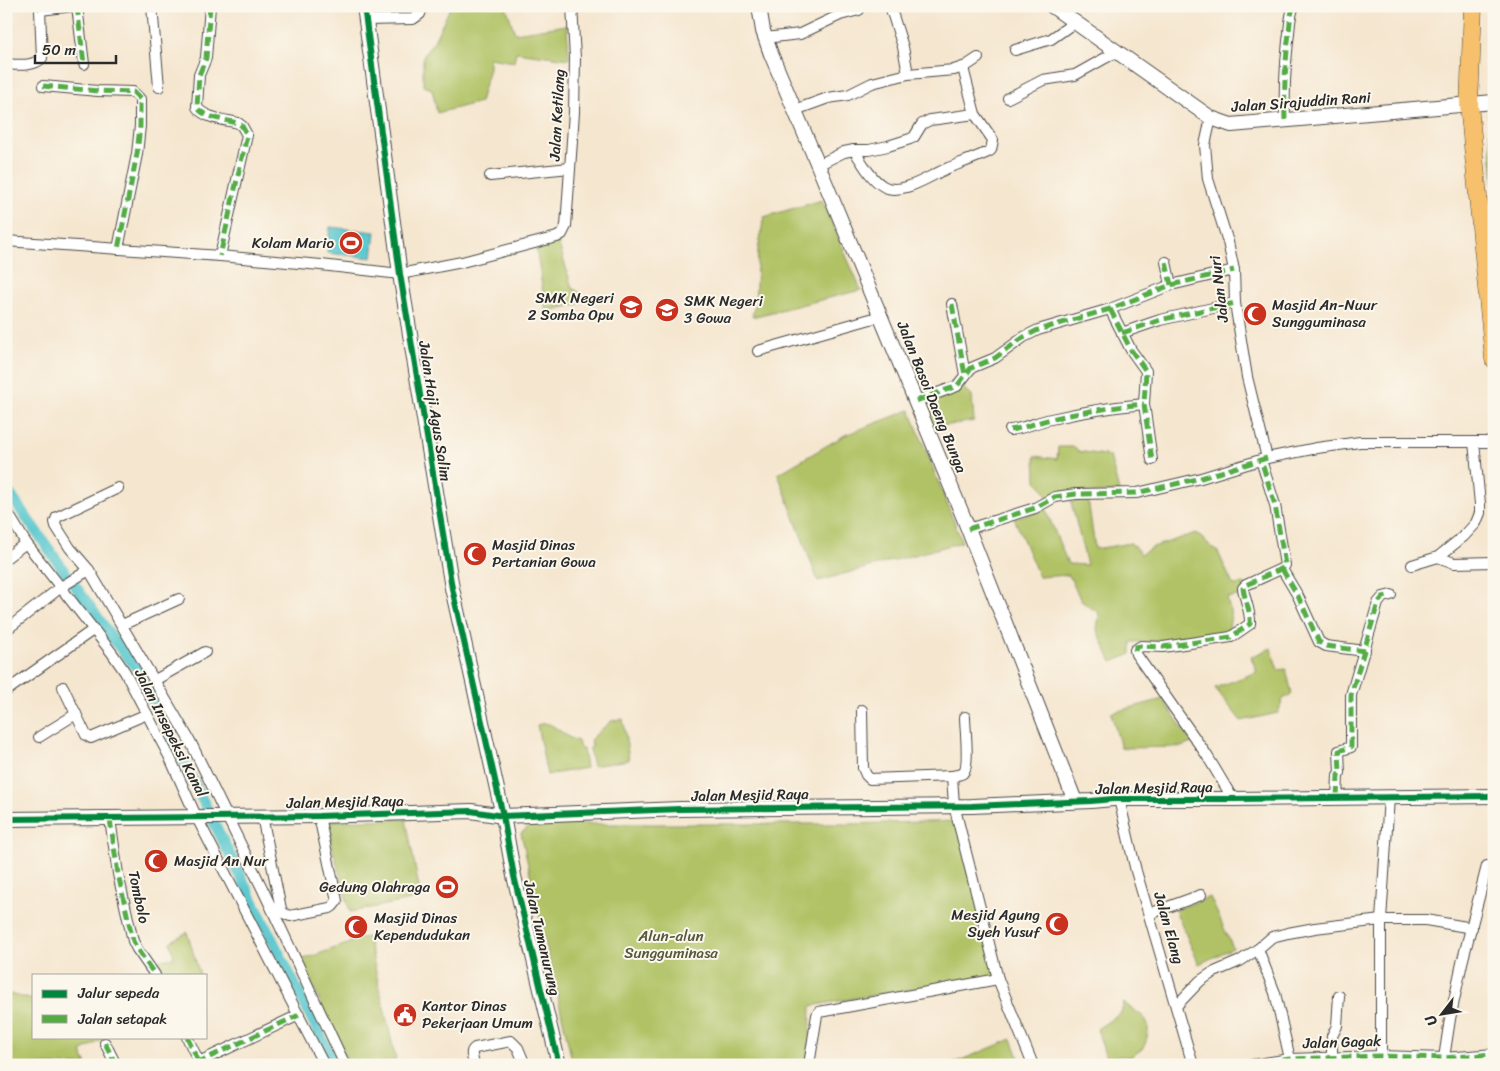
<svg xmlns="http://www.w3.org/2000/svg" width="1500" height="1071" viewBox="0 0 1500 1071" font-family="Sriracha,sans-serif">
<rect width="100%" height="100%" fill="#fbf7ec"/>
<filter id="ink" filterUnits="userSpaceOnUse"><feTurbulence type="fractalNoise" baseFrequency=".02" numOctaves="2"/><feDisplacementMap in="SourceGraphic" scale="10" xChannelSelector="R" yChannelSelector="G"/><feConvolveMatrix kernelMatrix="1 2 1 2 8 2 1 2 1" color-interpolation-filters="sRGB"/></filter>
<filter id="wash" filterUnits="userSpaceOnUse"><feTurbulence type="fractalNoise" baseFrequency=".0096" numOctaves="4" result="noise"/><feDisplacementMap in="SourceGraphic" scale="20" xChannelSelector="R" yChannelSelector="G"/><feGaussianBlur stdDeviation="1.12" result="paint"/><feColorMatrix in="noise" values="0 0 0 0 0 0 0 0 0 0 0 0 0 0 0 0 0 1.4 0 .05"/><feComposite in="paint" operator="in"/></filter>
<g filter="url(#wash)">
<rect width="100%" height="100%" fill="#f5e6cf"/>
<g fill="#b0c265" stroke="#6e7648">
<polygon points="451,6 506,6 515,33 567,25 569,59 516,52 514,62 489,58 489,68 480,102 437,113 432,89 423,86 423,56 434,41"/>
<polygon points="1494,112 1494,184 1488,113"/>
<polygon points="822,200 861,290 752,317 755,303 758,250 764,217"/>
<polygon points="558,241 572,288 579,292 581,303 546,312 536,247"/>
<polygon points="961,386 972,396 974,421 931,428 919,402"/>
<polygon points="910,410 962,542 818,581 778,474 845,435"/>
<polygon points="1058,447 1075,447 1078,451 1110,456 1119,491 1047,497 1043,488 1036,481 1035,456 1057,459"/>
<polygon points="1088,499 1095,549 1131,543 1141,554 1153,547 1196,533 1218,552 1233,585 1244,584 1254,593 1227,598 1231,615 1228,634 1177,641 1131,642 1131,654 1112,662 1097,630 1099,613 1081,601 1069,575 1039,577 1014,518 1046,510 1068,564 1087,565 1071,502"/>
<polygon points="1271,648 1278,670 1286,669 1292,694 1283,699 1278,713 1241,721 1215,688 1257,672 1251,657"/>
<polygon points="1163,699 1192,743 1181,747 1121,748 1111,713"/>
<polygon points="623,719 629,760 593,766 589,749 592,747 590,740 611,721"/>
<path d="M 545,723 C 557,725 565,738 578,741 L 580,749 L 583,749 L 586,768 L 547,775 L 537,725 Z"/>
<polygon points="406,819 421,898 350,912 325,821"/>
<polygon points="962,821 996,977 862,997 811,1006 810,1051 806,1065 573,1065 521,833 533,824 846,824"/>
<polygon points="1210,897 1233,948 1199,964 1175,910"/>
<polygon points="187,932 200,975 159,975 152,962 174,957 170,942"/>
<polygon points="368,937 396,1060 372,1065 349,1065 301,960 350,943 352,939"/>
<polygon points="6,993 34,1000 34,1037 107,1037 81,1052 87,1065 8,1065 6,1057"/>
<path d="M 1124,1003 C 1148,1020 1153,1018 1144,1048 L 1130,1057 L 1121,1056 L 1107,1061 L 1097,1029 L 1121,1013 Z"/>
<polygon points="1012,1039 1022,1065 949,1065"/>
</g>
<polygon fill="#5bc8cf" stroke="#437a7d" points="330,227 375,232 372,258 327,253"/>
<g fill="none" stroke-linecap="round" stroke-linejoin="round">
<polyline stroke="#5bc8cf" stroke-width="11" points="6,489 113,639 136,667 335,1065"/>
</g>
</g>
<g filter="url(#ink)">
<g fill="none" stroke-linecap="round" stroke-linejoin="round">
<g stroke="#494744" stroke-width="12">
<g id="minor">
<polyline points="77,6 84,64"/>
<polyline points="152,6 159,87"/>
<polyline points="174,6 183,6"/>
<path d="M 210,6 L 206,58 L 199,75 L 197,107 C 203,118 226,120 238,123 L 242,126 L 247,135 L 220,256"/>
<polyline points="365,20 413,19 420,14 422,6"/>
<polyline points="765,38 800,34 840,15 859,10"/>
<polyline points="1015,50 1051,39 1075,22"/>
<path d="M 6,64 C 18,65 33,67 42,58 L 40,10 L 74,6"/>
<polyline points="908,74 954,70 966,66 978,58"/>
<polyline points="43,86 98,91 133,92 140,99 140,126 137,154 118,249"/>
<polyline points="1008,98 1043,80 1075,75 1116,52"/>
<polyline points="795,110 828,98 848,95 872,83 908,74 903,47 890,6"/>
<polyline points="1211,118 1205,145 1208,179 1228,242 1234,270 1235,303 1247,377 1267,458"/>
<path d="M 1285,120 C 1284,93 1285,68 1288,41 C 1290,29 1289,17 1294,6"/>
<path d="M 854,150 C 862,162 870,178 883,186 C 901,197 931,175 948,168 C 961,163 975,158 988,152 L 991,150 L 993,140 L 975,114 L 963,68"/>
<polyline points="818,165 844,152 854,150 869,150 888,146 910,139 914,137 922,124 930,120 975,114"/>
<polyline points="490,176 570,168"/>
<polyline points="6,241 220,256 321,265 400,274 462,262 557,237 562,234 566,226 574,112 575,58 572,6"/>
<polyline points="1166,262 1171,285"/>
<polyline points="952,304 965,375"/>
<polyline points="1110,309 1131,350 1146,371 1144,404 1152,460"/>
<polyline points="1122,333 1160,320 1235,303"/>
<polyline points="758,351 881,316"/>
<polyline points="916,401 957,386 971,368 995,358 1024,337 1038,330 1110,309 1171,285 1234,270"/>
<path d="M 1010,430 C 1025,428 1037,422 1051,419 C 1082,412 1112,407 1144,404"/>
<polyline points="118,488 57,517 55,522 56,526 70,548 89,570 190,741 263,890 345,1065"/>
<polyline points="6,510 26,543 112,653 125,672 170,758 196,816 324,1065"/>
<polyline points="968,529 1035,508 1055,497 1076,494 1137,493 1201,478 1267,458 1317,448 1360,442 1494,442"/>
<polyline points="1438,557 1454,563 1494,562"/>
<polyline points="6,558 26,543"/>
<polyline points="1412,565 1438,557 1464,536 1476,523 1480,513 1480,504 1474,442"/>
<polyline points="1282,569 1298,596 1319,642 1326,646 1365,651"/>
<polyline points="122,625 179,599"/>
<polyline points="6,630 61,587 89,570"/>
<polyline points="155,680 205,652"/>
<polyline points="63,687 86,735 91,738 147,714"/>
<polyline points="6,691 93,630"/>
<polyline points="862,710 863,768 866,775 870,779 952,776 954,805 998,979 1033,1065"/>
<polyline points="39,737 76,714"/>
<path d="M 952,776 C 956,775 961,775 963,773 C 970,766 965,728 965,717"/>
<polyline points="1337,798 1338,775 1340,773 1339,751 1351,747 1351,695 1378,603 1383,597 1391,595"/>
<polyline points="1119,799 1136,871 1193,1065"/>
<path d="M 1233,799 L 1206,754 L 1136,654 L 1135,650 L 1141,646 L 1163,647 L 1231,637 L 1250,624 C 1251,612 1245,601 1243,588 L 1246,585 L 1283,568 L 1285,565 L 1275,505 L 1261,460"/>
<polyline points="262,816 281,909 283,913 290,916 330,908 333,906 337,901 319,816"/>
<polyline points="110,819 118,874 133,941 137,949 155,975"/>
<polyline points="1149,914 1201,895"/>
<polyline points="1176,1006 1200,981 1212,973 1240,961 1258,949"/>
<polyline points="187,1037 199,1062"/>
<polyline points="105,1043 116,1065"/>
<polyline points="1381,1056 1381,920 1389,797"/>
<polyline points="1332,1057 1332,1036 1337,1026 1339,996"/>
<polyline points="1444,1058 1450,1019 1462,963 1487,866"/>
<polyline points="1290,1059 1275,993 1258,949 1272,937 1288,933 1315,928 1381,920 1426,920 1472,928"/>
<polyline points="200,1065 199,1062 299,1015"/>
<path d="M 474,1065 C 473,1058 469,1052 475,1048 L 511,1041 L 518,1048 L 525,1065"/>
<polyline points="809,1065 817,1015 819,1012 998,979"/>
<polyline points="1252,1065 1290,1059 1381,1056 1444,1058 1494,1054"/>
</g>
</g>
<g stroke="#494744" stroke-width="16">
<g id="tertiary">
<polyline points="364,6 400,274 452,588 503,816 514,876 559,1065"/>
<polyline points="759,6 763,31 771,54 818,165 963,516 1075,801"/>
<polyline points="1052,6 1211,118 1231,125 1494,102"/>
<polyline points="6,819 319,816 471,811 503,816 680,809 972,806 1091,801 1113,799 1233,799 1494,796"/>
</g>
</g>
<g stroke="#494744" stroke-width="19">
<polyline id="trunk" points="1473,6 1469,105 1494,359"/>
</g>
<use href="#minor" stroke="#fff" stroke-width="10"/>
<use href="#tertiary" stroke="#fff" stroke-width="14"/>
<use href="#trunk" stroke="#f7c06c" stroke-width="18"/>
<g stroke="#54ab44" stroke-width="5" stroke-dasharray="10 5" stroke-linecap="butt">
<polyline points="39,6 40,10"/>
<polyline points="77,6 84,64"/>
<path d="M 210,6 L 206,58 L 199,75 L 197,107 C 203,118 226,120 238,123 L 242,126 L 247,135 L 220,256"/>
<polyline points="43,86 98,91 133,92 140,99 140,126 137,154 118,249"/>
<path d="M 1285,120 C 1284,93 1285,68 1288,41 C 1290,29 1289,17 1294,6"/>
<polyline points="1166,262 1171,285"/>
<polyline points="952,304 965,375"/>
<polyline points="1110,309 1131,350 1146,371 1144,404 1152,460"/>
<polyline points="1122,333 1160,320 1235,303"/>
<polyline points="916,401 957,386 971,368 995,358 1024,337 1038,330 1110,309 1171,285 1234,270"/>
<path d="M 1010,430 C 1025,428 1037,422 1051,419 C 1082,412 1112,407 1144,404"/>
<polyline points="968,529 1035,508 1055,497 1076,494 1137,493 1201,478 1267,458"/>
<polyline points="1282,569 1298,596 1319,642 1326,646 1365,651"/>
<path d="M 1135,651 L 1136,647 L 1141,646 L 1163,647 L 1231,637 L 1250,624 C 1251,612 1245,601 1243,588 L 1246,585 L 1283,568 L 1285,565 L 1275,505 L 1261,460"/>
<polyline points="1337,798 1338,775 1340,773 1339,751 1351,747 1351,695 1378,603 1383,597 1391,595"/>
<polyline points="110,819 118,874 133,941 137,949 155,975"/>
<polyline points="187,1037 199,1062"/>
<polyline points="105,1043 116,1065"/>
<polyline points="200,1065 199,1062 299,1015"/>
<polyline points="1252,1065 1290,1059 1381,1056 1444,1058 1494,1054"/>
</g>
<g stroke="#fbf7ec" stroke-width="9">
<g id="cycleway">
<polyline points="364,6 400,274 452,588 503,816 514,876 559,1065"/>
<polyline points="6,819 319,816 471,811 503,816 680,809 972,806 1091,801 1113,799 1233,799 1494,796"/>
</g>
</g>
<use href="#cycleway" stroke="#00873e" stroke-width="6"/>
</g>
</g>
<defs>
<g id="stadium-disc" transform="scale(1.25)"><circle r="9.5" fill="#c8321e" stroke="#fbf7ec"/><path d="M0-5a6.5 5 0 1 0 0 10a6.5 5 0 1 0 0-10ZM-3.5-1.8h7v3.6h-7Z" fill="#fff"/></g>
<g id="university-disc" transform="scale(1.25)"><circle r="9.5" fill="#c8321e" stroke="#fbf7ec"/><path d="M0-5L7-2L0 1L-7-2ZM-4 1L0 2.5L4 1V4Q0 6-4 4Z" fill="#fff"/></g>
<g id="mosque-disc" transform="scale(1.25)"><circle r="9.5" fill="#c8321e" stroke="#fbf7ec"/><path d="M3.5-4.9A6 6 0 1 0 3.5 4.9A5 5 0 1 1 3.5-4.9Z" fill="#fff"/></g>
<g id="civic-disc" transform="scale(1.25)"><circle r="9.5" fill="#c8321e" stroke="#fbf7ec"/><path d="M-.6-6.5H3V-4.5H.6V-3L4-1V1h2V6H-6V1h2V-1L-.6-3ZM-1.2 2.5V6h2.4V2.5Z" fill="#fff"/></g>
</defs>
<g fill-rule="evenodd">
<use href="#stadium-disc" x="351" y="243"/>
<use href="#university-disc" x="631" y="307"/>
<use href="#university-disc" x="667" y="310"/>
<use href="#mosque-disc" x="1255" y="314"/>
<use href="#mosque-disc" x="475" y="554"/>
<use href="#mosque-disc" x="156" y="861"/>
<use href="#stadium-disc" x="447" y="887"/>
<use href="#mosque-disc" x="1057" y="924"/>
<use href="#mosque-disc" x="356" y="927"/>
<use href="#civic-disc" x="405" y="1015"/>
</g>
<g text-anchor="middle" stroke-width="4" stroke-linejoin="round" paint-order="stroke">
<g font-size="15" fill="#2b2b2b" stroke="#fbf7ec">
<text transform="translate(1301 102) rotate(-4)" y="5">Jalan Sirajuddin Rani</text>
<text transform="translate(557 115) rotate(-87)" y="5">Jalan Ketilang</text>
<text transform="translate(1219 289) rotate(-97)" y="5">Jalan Nuri</text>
<text transform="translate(932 397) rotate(68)" y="5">Jalan Basoi Daeng Bunga</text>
<text transform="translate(435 411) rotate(81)" y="5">Jalan Haji Agus Salim</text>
<text transform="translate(171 733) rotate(63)" y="5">Jalan Insepeksi Kanal</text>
<text transform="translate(1154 788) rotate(-1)" y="5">Jalan Mesjid Raya</text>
<text transform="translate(750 795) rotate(-1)" y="5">Jalan Mesjid Raya</text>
<text transform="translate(345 802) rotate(-1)" y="5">Jalan Mesjid Raya</text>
<text transform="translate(139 897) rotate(78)" y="5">Tombolo</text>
<text transform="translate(1169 928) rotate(74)" y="5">Jalan Elang</text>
<text transform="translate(542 938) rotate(77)" y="5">Jalan Tumanurung</text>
<text transform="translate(1342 1042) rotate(-2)" y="5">Jalan Gagak</text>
</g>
<g font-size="15" fill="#2b2b2b" stroke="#fbf7ec" text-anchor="start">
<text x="334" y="248" text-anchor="end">Kolam Mario</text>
<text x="614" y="303" text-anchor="end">SMK Negeri<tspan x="614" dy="17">2 Somba Opu</tspan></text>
<text x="684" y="306">SMK Negeri<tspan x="684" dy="17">3 Gowa</tspan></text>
<text x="1272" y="310">Masjid An-Nuur<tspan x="1272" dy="17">Sungguminasa</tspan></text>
<text x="492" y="550">Masjid Dinas<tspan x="492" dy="17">Pertanian Gowa</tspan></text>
<text x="174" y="866">Masjid An Nur</text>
<text x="430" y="892" text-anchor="end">Gedung Olahraga</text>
<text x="1040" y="920" text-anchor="end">Mesjid Agung<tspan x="1040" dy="17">Syeh Yusuf</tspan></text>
<text x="374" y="923">Masjid Dinas<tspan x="374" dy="17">Kependudukan</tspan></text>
<text x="422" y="1011">Kantor Dinas<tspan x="422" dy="17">Pekerjaan Umum</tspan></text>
</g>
<g font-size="15" fill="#53583c" stroke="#fbf7ec">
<text x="671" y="941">Alun-alun<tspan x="671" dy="17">Sungguminasa</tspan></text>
</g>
</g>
<rect width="1500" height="1071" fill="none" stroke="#fbf7ec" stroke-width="25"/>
<rect x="32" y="974" width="175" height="65" fill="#fbf7ec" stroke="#a8a59f"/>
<rect x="42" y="990" width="25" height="8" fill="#00873e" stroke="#a8a59f"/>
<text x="78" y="998" font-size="15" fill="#2b2b2b">Jalur sepeda</text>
<rect x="42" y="1015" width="25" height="8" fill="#54ab44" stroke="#a8a59f"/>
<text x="78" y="1024" font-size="15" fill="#2b2b2b">Jalan setapak</text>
<g transform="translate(1442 1014) rotate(239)" stroke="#fbf7ec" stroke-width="4" paint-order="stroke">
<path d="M0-4L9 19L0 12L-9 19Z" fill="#2b2b2b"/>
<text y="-8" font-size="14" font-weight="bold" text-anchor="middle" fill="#2b2b2b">U</text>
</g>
<path d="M35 55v8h81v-8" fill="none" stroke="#2b2b2b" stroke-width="2.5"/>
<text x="42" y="55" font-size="15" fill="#2b2b2b" stroke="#fbf7ec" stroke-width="4" paint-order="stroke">50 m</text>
</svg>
